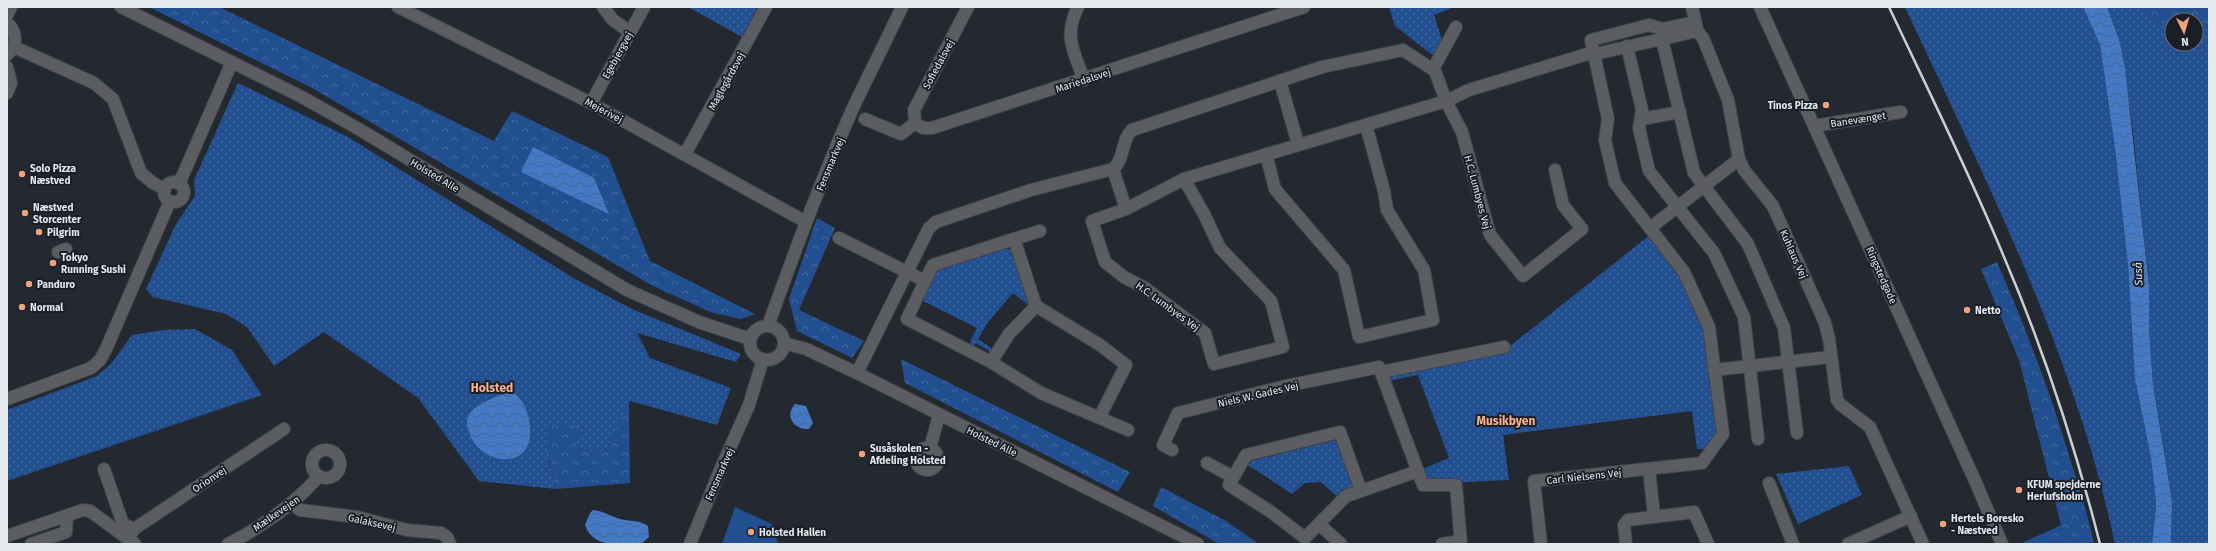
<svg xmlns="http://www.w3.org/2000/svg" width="2216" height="551" viewBox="0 0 2216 551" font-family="'Fira Sans',sans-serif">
<defs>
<pattern id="grass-dots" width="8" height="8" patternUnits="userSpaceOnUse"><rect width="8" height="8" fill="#214f8f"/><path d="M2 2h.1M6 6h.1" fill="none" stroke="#41689f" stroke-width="1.8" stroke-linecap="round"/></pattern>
<pattern id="forest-crowns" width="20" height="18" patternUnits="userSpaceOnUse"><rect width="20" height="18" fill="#214f8f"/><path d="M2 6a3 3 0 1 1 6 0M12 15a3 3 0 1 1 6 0" fill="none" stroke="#41689f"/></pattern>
<pattern id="water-waves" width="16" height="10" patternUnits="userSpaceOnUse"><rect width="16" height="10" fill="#4579c4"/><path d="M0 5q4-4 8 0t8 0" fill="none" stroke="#456592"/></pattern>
</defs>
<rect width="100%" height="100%" fill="#242931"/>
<g fill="url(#grass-dots)">
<polygon points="688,7 758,7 742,37"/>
<polygon points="1389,7 1455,7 1434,15 1443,43 1435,57 1395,26"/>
<path d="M 1905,7 L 2083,7 L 2100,45 L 2115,148 L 2128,265 L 2135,379 L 2151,458 L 2155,492 L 2156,507 L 2152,544 L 2115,544 C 2075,355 1986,181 1905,7 Z"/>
<polygon points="2107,7 2137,7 2165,26 2172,26 2172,44 2196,44 2196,25 2209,25 2209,544 2171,544 2172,500 2153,385 2149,329 2149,285 2133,132 2122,52"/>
<polygon points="238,83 348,137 575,279 632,309 741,354 736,362 637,333 650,358 731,388 717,425 630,401 606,451 574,449 581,427 547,455 556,489 479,481 418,398 324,332 274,366 247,327 226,314 153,297 146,289 176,224 195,196 194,180"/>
<polygon points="1650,235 1681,272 1706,331 1718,433 1708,449 1697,449 1692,411 1503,435 1509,480 1425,484 1420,470 1449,458 1418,375 1387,381 1387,378 1397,375 1397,373 1505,350"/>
<polygon points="1005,248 1012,250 1030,302 1028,305 1013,293 988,322 978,339 993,349 991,352 976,343 973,348 968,346 977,328 921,300 936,271"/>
<polygon points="195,329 232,350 262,395 7,481 7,410 97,376 111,364 132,335 164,330"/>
<polygon points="1335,440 1340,443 1354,489 1338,497 1321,482 1305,483 1292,494 1248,465 1251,461"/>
<polygon points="1849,466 1862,495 1798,524 1776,474"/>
</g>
<g fill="url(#forest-crowns)">
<polygon points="149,7 219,7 494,141 512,111 608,157 650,261 755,314 741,319 713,313 653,286 312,88"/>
<polygon points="2137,7 2209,7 2209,25 2196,25 2196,20 2172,20 2172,26 2165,26"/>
<polygon points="817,218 835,228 799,310 864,341 852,358 797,331 789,299"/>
<path d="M 1997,262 C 2025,326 2050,391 2070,459 C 2079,487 2088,515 2094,544 L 2020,544 L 2061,525 L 2019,360 L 1981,269 Z"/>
<polygon points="901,359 1130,472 1118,492 905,383"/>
<polygon points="629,401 630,483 556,489 547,455 549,425 582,427 575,449 606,451"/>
<polygon points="1161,487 1226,521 1259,544 1219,544 1153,506"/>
</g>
<polygon fill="#214f8f" points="735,507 772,524 778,544 722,544"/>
<g fill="url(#water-waves)">
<polygon points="2083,7 2107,7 2120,43 2125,68 2149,285 2149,329 2153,385 2172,501 2171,544 2152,544 2156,507 2155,492 2151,458 2135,379 2128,265 2115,148 2100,45"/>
<polygon points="533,147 594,178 609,214 521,172"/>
<path d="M 512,391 C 524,400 529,413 530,428 C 534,471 480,467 469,432 C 466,425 466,418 471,412 C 480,401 500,396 512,391 Z"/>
<path d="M 795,404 L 806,406 L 813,423 L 809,429 C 794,430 784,416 795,404 Z"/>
<path d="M 593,510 C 603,511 608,515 617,518 C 628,522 638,519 648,526 L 649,537 L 641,544 C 621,544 593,549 585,525 L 590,513 Z"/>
</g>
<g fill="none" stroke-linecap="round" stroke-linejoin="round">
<g stroke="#3f444b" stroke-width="14">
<g id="minor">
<polyline points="121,7 300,96 357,128 627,290 699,322 750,339"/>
<polyline points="398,7 591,103 806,222"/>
<polyline points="603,7 613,20 630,32"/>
<path d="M 1078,7 C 1063,37 1074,51 1084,80"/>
<polyline points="1692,7 1697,29"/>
<polyline points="1760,7 1976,483 2002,544"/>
<polyline points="7,15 11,7"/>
<path d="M 7,23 C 18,32 17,46 7,55"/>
<polyline points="1662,39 1694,173 1748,244 1784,328 1797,433"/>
<polyline points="1627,46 1642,110 1639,128 1649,171 1714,253 1744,317 1758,439"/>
<polyline points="14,47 94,83 113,99 141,173 153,183 165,189"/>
<polyline points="1595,54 1693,32 1698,32 1703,38 1728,100 1739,159 1744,170 1773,206 1825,323 1829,339 1837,400 1841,405 1870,427 1923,544"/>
<polyline points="7,67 11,83 7,93"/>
<polyline points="1433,69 1456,27"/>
<polyline points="1280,81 1298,144"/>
<polyline points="591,103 644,7"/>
<polyline points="865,119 901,134 915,123 923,128 932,128 1304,7"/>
<polyline points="1641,119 1680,112"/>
<polyline points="915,123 914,110 968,7"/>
<polyline points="1814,126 1901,112"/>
<polyline points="685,154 766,7"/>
<polyline points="1266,154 1275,189 1344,270 1359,337 1433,320 1424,270 1387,210 1384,191 1366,125"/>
<polyline points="1113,169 1126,209 1092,221 1105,262 1124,277 1145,288 1205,333 1214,364 1283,347 1271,301 1220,248 1204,214 1184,179"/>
<circle cx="174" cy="192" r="10"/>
<polyline points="179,184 232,62"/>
<polyline points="1126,209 1184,179 1446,101 1469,90 1594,52"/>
<polyline points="1650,228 1739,159"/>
<polyline points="839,238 925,281 907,319 991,362 1009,334 1036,306"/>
<polyline points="1014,239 1040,231"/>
<polyline points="58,252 66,249"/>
<polyline points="925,281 933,265 1014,239 1036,306 1100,345 1126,365 1100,416"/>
<path d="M 768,326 C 794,253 821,179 853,108 C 869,74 886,41 902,7"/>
<circle cx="767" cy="343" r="17"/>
<polyline points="784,343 806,349 857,373 1198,544"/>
<polyline points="991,362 1041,393 1128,430"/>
<polyline points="1714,370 1831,357"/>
<polyline points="1381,372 1504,347"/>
<path d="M 857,373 L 929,228 L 936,222 L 1031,190 L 1113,169 C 1125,159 1121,140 1132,130 L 1322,67 L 1403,50 L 1435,71 L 1446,101 L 1462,132 L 1490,235 L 1523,276 L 1582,229 L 1563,205 L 1555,170"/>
<polyline points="7,399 91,368 100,360 106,349 170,201"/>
<polygon points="1340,432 1361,491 1346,496 1305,538 1271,512 1229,485 1246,455"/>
<polyline points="930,448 939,415"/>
<circle cx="927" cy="459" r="11"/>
<polyline points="1172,450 1163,445 1178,413 1286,386 1379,367 1423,485 1456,485 1461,544"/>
<circle cx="326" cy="464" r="14"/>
<polyline points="1207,463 1233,477"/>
<polyline points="104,469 123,524 134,529"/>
<polyline points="1649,469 1654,516"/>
<polyline points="1769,483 1793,544"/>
<polyline points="1361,491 1418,471"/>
<polyline points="291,503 300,510 357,517 407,530 441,533 447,537 450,544"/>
<polyline points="1320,525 1341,544"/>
<polyline points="7,536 83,510 90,511 135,544"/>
<polyline points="128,539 134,529 284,429"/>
<polyline points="31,544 66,532 67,516"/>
<path d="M 228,544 C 259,529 297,502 319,476"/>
<polyline points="690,544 721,468 749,405 763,359"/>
<polyline points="1442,544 1460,541"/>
<polyline points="1541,544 1534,481 1702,463 1723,434 1709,327 1684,272 1615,183 1605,140 1608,119 1591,40 1649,25 1662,29 1695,22"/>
<polyline points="1626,544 1624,525 1628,520 1694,512 1708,544"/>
<polyline points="1848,544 1911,516"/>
</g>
</g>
<use href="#minor" stroke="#5b5d61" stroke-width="12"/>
<path stroke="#cbcfd4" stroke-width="2.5" d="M 1889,7 C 1928,90 1969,172 2004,257 C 2044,350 2075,446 2100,544"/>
</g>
<g fill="#f0a27a" stroke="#1a1f27" stroke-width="1.5">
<circle cx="1826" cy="105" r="4"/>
<circle cx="22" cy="174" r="4"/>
<circle cx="25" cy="213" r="4"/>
<circle cx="39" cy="232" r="4"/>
<circle cx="53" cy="263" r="4"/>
<circle cx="29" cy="284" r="4"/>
<circle cx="22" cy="307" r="4"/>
<circle cx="1967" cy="310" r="4"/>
<circle cx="862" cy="454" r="4"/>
<circle cx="2019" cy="490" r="4"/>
<circle cx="1943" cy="524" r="4"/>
<circle cx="751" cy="532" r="4"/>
</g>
<g text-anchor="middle" stroke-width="4" stroke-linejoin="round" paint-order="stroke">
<g font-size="10" fill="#e5e9ee" stroke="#1a1f27">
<text transform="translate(617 55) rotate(-61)" y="4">Egebjergvej</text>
<text transform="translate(938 64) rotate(-62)" y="4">Sofiedalsvej</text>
<text transform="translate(1083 80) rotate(-18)" y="4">Mariedalsvej</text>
<text transform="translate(726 81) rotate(-61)" y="4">Maglegårdsvej</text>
<text transform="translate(604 110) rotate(28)" y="4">Mejerivej</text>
<text transform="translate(1858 119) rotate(-9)" y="4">Banevænget</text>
<text transform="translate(830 164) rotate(-67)" y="4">Fensmarkvej</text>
<text transform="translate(435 175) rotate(31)" y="4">Holsted Alle</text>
<text transform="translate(1478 192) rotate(75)" y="4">H.C. Lumbyes Vej</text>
<text transform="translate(1794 254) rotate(66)" y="4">Kuhlaus Vej</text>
<text transform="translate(1882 275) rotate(66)" y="4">Ringstedgade</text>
<text transform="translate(1168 306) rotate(36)" y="4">H.C. Lumbyes Vej</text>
<text transform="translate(1258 394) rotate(-13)" y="4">Niels W. Gades Vej</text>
<text transform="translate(992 441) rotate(26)" y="4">Holsted Alle</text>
<text transform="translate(719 474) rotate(-66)" y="4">Fensmarkvej</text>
<text transform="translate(1584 476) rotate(-6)" y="4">Carl Nielsens Vej</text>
<text transform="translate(209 479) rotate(-34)" y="4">Orionvej</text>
<text transform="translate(276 513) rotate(-35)" y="4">Mælkevejen</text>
<text transform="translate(372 522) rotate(13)" y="4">Galaksevej</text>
</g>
<g font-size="10" font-weight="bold" fill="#e5e9ee" stroke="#1a1f27" text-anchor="start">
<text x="1818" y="109" text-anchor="end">Tinos Pizza</text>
<text x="30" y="172">Solo Pizza<tspan x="30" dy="12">Næstved</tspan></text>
<text x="33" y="211">Næstved<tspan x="33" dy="12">Storcenter</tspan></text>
<text x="47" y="236">Pilgrim</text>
<text x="61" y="261">Tokyo<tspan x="61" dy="12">Running Sushi</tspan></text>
<text x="37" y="288">Panduro</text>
<text x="30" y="311">Normal</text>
<text x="1975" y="314">Netto</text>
<text x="870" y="452">Susåskolen -<tspan x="870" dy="12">Afdeling Holsted</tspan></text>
<text x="2027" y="488">KFUM spejderne<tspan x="2027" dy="12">Herlufsholm</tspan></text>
<text x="1951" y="522">Hertels Boresko<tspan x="1951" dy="12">- Næstved</tspan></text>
<text x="759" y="536">Holsted Hallen</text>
</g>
<g font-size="11" font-style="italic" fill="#d6e4f8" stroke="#1a1f27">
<text transform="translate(2138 274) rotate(-93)" y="4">Suså</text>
</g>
<g font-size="12" font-weight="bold" fill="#fbb18c" stroke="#1a1f27">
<text x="492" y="392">Holsted</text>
<text x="1506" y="425">Musikbyen</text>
</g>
</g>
<rect width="2216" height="551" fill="none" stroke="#e5e9ee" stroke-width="16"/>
<g transform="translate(2184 32) rotate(175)"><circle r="19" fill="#1a1f27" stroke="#6b7077"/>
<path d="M0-3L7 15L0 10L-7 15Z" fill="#f0a27a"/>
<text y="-6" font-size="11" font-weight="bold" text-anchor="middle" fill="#e5e9ee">N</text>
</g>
</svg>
